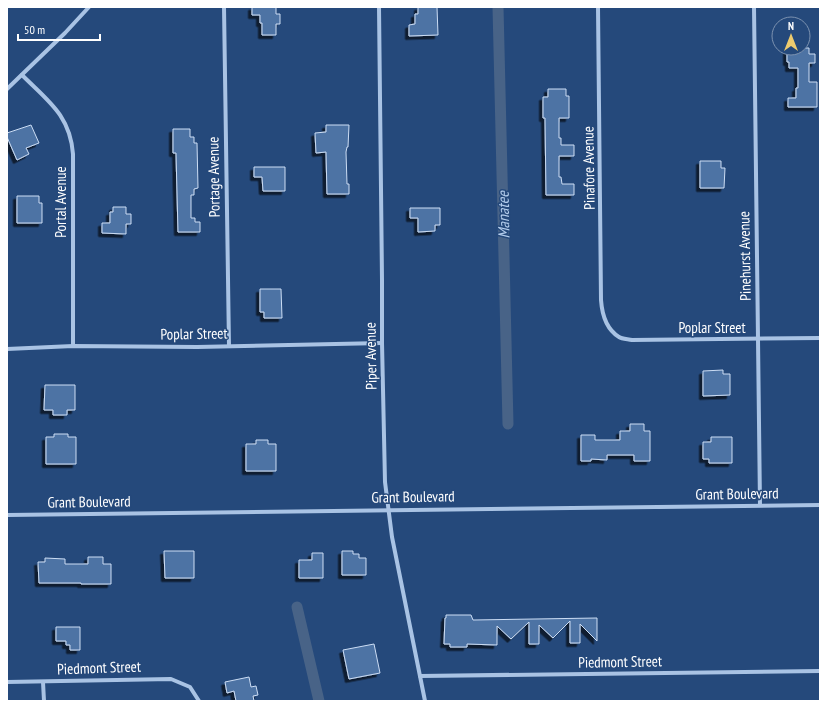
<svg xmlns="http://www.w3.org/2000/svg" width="827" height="708" viewBox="0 0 827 708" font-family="'PT Sans Narrow',sans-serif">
<defs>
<filter id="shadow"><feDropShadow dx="-3.5" dy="3.5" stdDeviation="0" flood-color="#0009"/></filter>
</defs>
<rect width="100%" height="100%" fill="#25497b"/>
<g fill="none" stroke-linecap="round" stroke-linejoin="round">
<g stroke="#486387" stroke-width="11">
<polyline points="498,7 508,424"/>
<polyline points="297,607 319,701"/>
</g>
</g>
<g fill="#4e73a4" stroke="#ccddf4" filter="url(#shadow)">
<polygon points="252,7 276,7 276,14 280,14 280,24 276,24 276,35 262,35 262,23 260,23 260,15 252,15"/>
<polygon points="418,7 437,7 438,35 409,36 409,25 415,24 415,14 418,14"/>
<polygon points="787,48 809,48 809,54 815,54 815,63 809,63 809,82 817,82 817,107 788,107 788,98 796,98 796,88 798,88 798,68 789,68 789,62 787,62"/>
<polygon points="548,89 566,89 566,96 569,96 569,118 559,118 559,138 561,138 561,145 574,145 574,156 559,156 559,177 561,177 562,184 574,184 574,195 546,195 545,118 543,118 543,97 548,97"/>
<polygon points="31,125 39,143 26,148 29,154 17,160 7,137 7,133"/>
<polygon points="326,125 349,125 348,147 347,147 346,152 347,184 349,184 349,194 327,194 326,152 316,153 315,133 326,132"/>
<polygon points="173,129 190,129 190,137 194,137 194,143 197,143 198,188 194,189 194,195 191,195 191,218 195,218 195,222 200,222 200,232 178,232 176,153 173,153"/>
<polygon points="700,161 721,161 721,168 725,168 724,188 700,188"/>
<polygon points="254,167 285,167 285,191 263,191 262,177 254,177"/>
<polygon points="17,196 39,196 39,203 42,203 42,223 17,223"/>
<polygon points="113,207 126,207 126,214 131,214 131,224 126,224 126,234 102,233 102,223 110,223 110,212 113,212"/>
<polygon points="410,208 440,208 440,225 435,225 435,231 418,232 418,218 410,218"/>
<polygon points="260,289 281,289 282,318 264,318 264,312 260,312"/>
<polygon points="723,370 723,374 730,374 730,395 703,396 703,371"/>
<polygon points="45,385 75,385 75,410 67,410 67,415 53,415 53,410 44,410"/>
<polygon points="630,424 644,424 644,431 650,431 650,461 634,461 634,455 607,455 607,460 591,459 591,461 581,461 581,435 595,435 595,440 620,440 620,431 630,431"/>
<polygon points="54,434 68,434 68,437 76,437 76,464 46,464 46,437 54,437"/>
<polygon points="711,437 732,437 732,463 709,463 709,459 703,459 703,442 711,442"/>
<polygon points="256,440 268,440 268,444 276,444 276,471 246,471 246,444 256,444"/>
<polygon points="164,551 194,551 194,578 165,578"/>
<polygon points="342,551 353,551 353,554 359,554 359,558 366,558 366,575 342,575"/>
<polygon points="312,553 323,553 323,578 299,578 299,560 312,560"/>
<polygon points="88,557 103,557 103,564 111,564 111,584 81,584 81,583 39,583 38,562 45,562 45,558 65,559 65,564 88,564"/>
<polygon points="446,615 471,615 473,620 597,618 597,641 580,624 580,643 570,643 570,621 553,638 539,625 539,644 529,644 529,622 511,639 497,626 497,645 467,644 467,647 450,647 450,644 444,644 445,618 446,618"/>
<polygon points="56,627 80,627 80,650 70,650 70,645 66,645 66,641 56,641"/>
<polygon points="374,644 380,673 349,679 343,650"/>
<polygon points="249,677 251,687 256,686 258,695 253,696 254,701 236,701 234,691 227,693 225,682"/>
</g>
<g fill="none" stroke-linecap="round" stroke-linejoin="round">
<g stroke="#a9c3e4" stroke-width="4">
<polyline points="224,7 229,346"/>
<polyline points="379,7 382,280 382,343 385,482 392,537 425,701"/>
<path d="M 598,7 L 601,300 C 602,314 606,329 619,337 C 622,339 628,339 632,340 L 820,338"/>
<polyline points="754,7 760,505"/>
<path d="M 22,75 C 48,101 70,115 73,154 L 73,346"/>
<polyline points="7,89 65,33 89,7"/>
<polyline points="7,349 73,346 197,347 382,343"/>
<polyline points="7,515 820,505"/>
<polyline points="420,676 820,671"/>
<polyline points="7,682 171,679 190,687 199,701"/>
<polyline points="43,682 44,701"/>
</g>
</g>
<g text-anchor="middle" stroke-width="3" stroke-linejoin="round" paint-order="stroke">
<g font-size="15" fill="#fff" stroke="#25497b">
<text transform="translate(589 168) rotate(-91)" y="5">Pinafore Avenue</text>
<text transform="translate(214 177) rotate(-91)" y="5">Portage Avenue</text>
<text transform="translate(61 202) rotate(-90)" y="5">Portal Avenue</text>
<text transform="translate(745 256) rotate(-91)" y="5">Pinehurst Avenue</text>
<text x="712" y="333">Poplar Street</text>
<text transform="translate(194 334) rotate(-1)" y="5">Poplar Street</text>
<text transform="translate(371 356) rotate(-91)" y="5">Piper Avenue</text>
<text transform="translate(737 494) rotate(-1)" y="5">Grant Boulevard</text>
<text transform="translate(413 497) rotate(-1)" y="5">Grant Boulevard</text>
<text transform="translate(89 502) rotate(-1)" y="5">Grant Boulevard</text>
<text transform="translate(620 662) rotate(-1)" y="5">Piedmont Street</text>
<text transform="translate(99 668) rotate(-2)" y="5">Piedmont Street</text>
</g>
<g font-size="16" font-style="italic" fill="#b4cdec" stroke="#25497b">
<text transform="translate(503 215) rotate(-91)" y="6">Manatee</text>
</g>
</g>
<rect width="827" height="708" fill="none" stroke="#ffffff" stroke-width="16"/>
<g transform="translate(791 36)"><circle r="19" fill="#25497b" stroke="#7c92b0"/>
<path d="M0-3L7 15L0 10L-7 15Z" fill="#edcb6e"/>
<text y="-6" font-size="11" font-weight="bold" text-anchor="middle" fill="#ffffff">N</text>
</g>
<path d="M18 34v6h82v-6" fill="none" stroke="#ffffff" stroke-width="2"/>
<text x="24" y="34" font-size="12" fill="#ffffff" stroke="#25497b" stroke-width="3" paint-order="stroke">50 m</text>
</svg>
